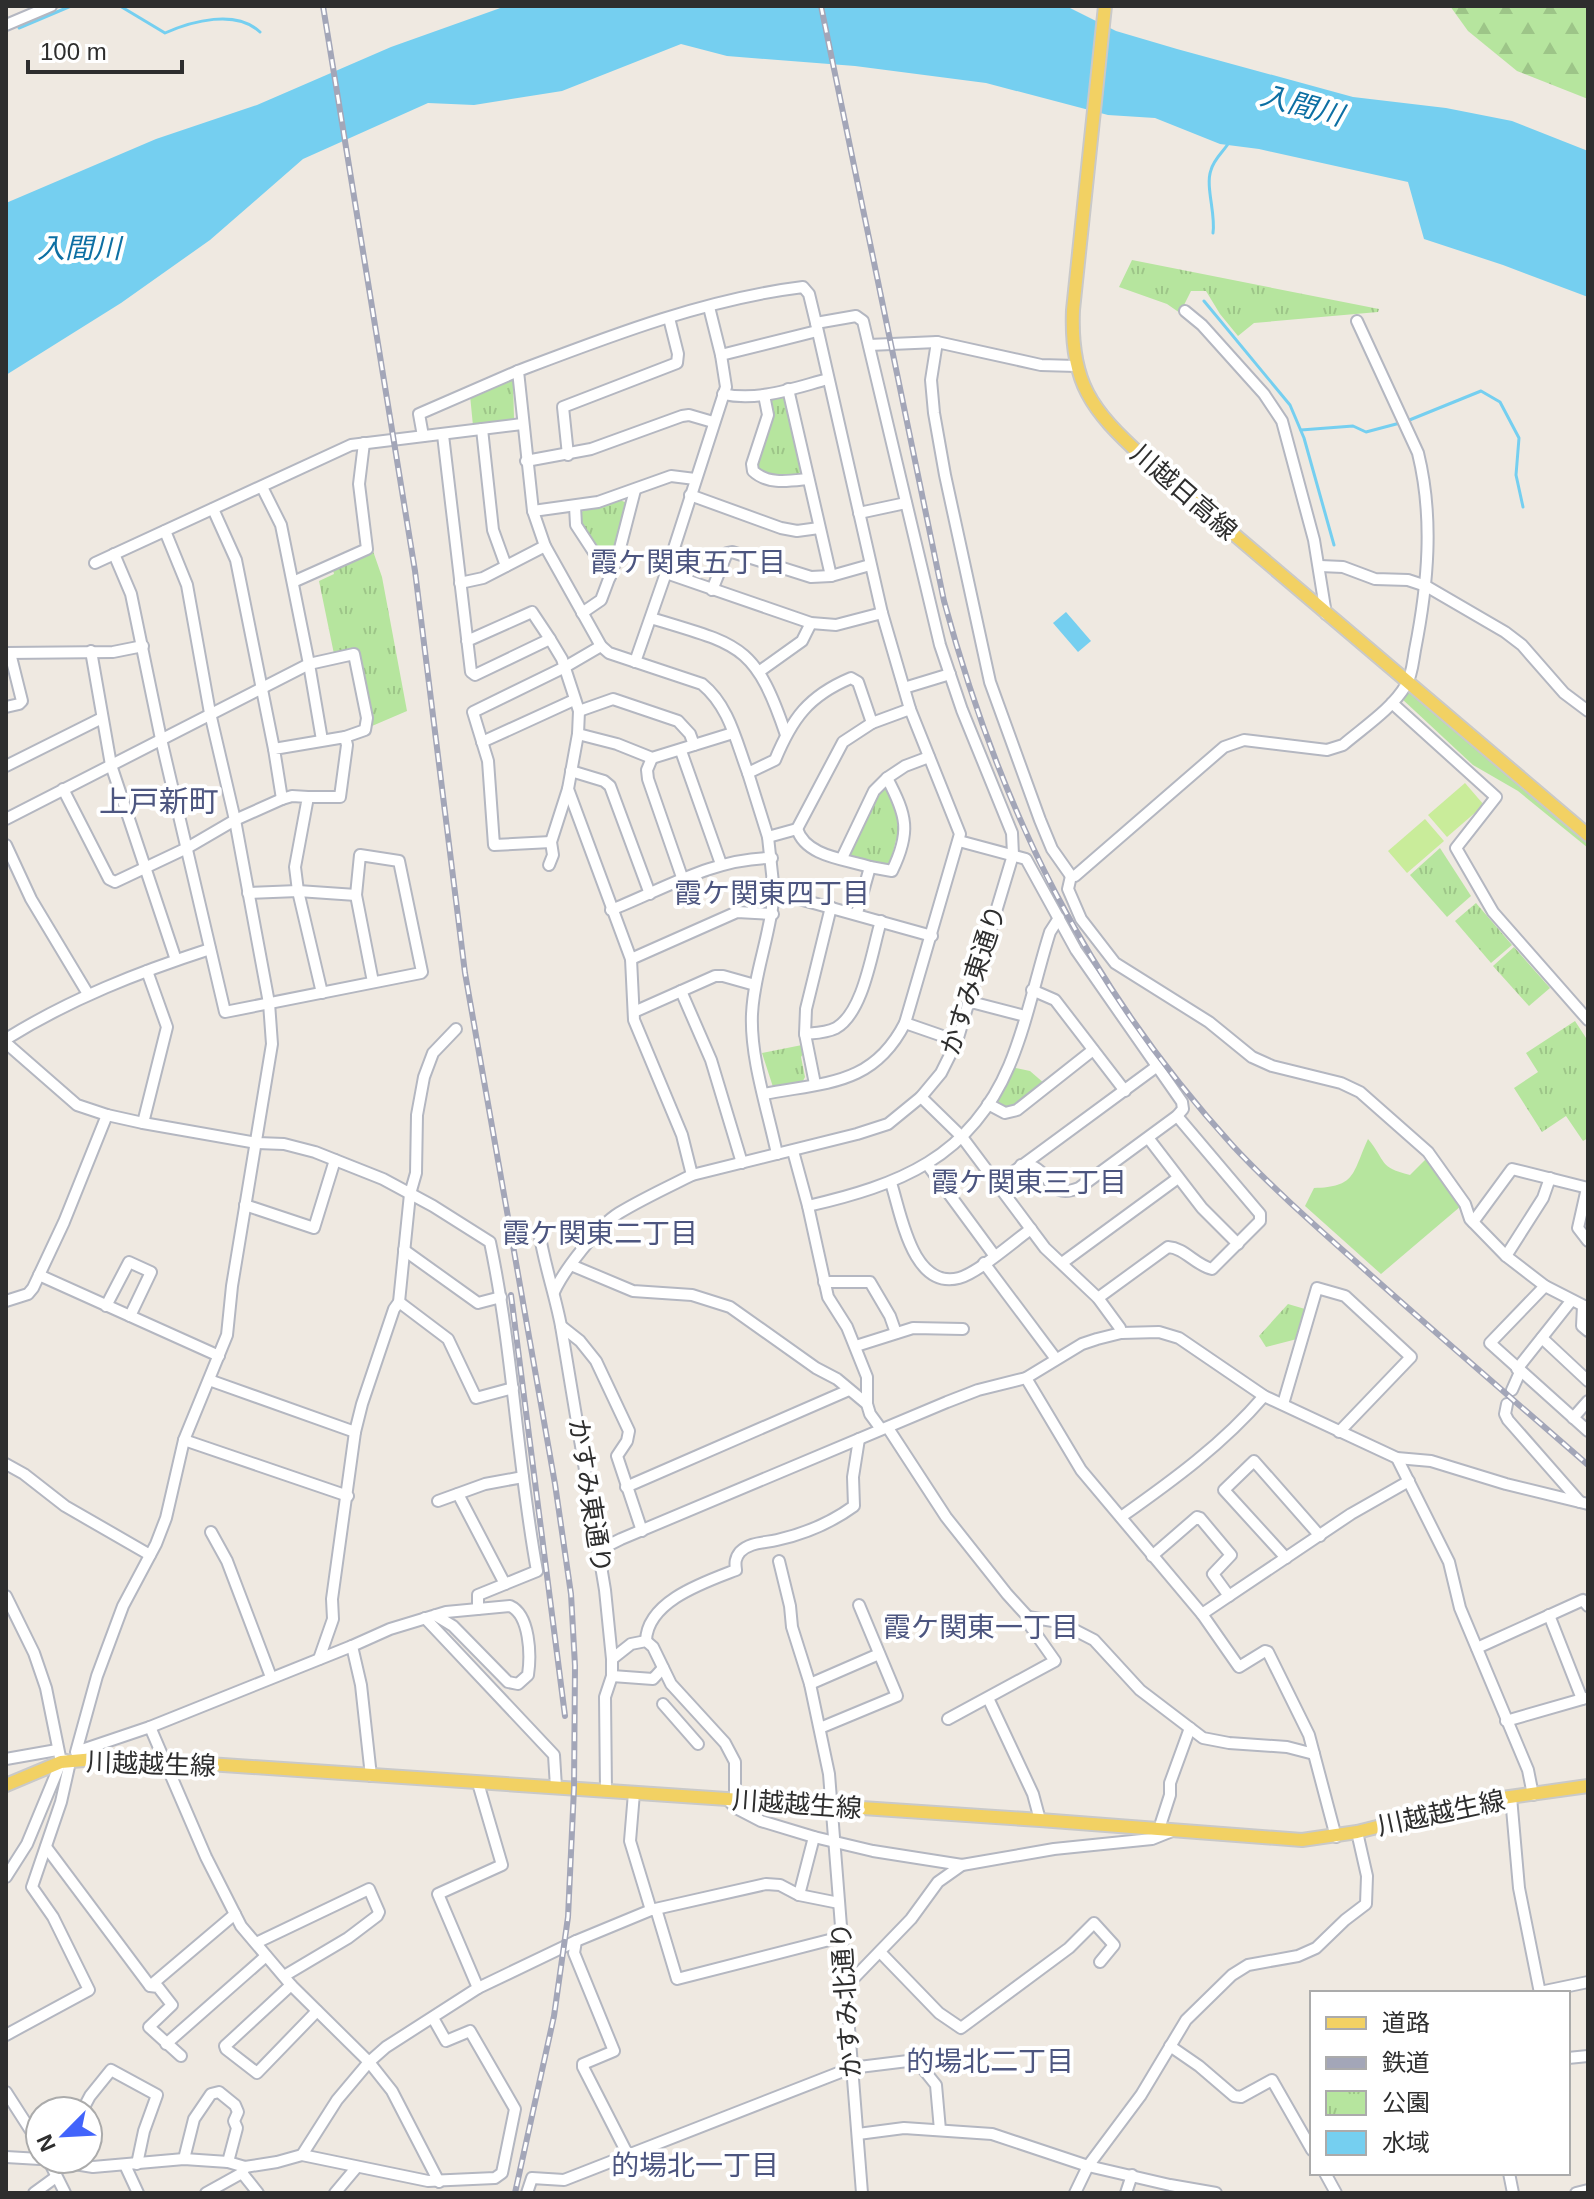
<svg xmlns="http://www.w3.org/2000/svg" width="1594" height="2199" viewBox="0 0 1594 2199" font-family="Helvetica,'Noto Sans JP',sans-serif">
<defs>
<pattern id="forest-firs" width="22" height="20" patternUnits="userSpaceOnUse" patternTransform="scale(2)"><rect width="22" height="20" fill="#b6e59e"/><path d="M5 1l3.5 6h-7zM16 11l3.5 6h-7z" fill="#9dc588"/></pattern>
<pattern id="park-tufts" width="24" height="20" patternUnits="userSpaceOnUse" patternTransform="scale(2)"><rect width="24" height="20" fill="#b6e59e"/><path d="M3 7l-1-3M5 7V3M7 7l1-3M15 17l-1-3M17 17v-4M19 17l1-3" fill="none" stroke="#9dc588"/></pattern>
</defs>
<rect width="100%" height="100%" fill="#efe9e1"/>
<g fill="#b6e59e">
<polygon points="1410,692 1588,843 1588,848 1518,791 1473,765 1401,698"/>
<path d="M 1368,1139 C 1387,1162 1378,1167 1410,1175 L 1427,1158 L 1461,1206 L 1381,1274 L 1305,1206 L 1314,1188 C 1356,1187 1352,1174 1368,1139 Z"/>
</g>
<polygon fill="url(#forest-firs)" points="1450,6 1588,6 1588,99 1517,71 1468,31"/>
<g fill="url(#park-tufts)">
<polygon points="1132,260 1379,309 1378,312 1254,323 1238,336 1220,314 1206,291 1191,291 1180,313 1167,304 1119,287"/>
<polygon points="507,377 513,379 514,419 473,426 470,395"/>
<path d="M 777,396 L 787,400 L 802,468 L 799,474 C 785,481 770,475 756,470 L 768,433 L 772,416 L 769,404 L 771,398 Z"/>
<polygon points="620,500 627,503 628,507 614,552 610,559 605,559 578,518 580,512"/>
<polygon points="373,551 382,577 407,711 372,726 356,650 334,654 319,581 334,574 333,570"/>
<polygon points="884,788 889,790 896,815 900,815 900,839 896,840 889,868 880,867 879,863 862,858 860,860 851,857 850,851 875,803 873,800 875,793"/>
<polygon points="1440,848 1471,896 1447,917 1410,875"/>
<polygon points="1476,903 1512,945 1491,963 1455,921"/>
<polygon points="1514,947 1550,988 1529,1006 1493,966"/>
<polygon points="1575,1021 1588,1041 1588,1138 1583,1141 1566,1116 1542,1132 1514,1088 1538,1072 1526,1053"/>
<polygon points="802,1045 803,1054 801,1057 805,1077 803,1081 773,1087 762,1053"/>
<polygon points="1011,1067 1030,1071 1045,1084 1008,1109 998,1104 997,1098"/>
<polygon points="1288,1304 1305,1309 1297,1339 1266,1347 1259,1336"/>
</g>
<g fill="#c9ec9a">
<polygon points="1465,783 1484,805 1447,837 1428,815"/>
<polygon points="1425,819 1444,841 1407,873 1388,851"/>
</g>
<g fill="#75cff0">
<polygon points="506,6 1066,6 1116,31 1177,49 1353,97 1446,108 1512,121 1588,151 1588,297 1503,265 1424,239 1408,182 1259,149 1220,144 1155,118 1108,115 986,83 855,66 727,56 681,44 562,91 474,105 428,103 303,159 210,240 121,303 6,375 6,203 156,139 257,105 391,47"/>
<polygon points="1066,612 1091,641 1078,652 1053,623"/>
</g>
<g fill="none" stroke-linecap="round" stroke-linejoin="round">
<g stroke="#75cff0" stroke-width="3">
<path d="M 120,6 L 165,33 C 192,21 236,9 260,32"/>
<polyline points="19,28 71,6"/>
<path d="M 1213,233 C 1216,214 1205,186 1211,170 C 1214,159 1222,153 1228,144"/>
<polyline points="1204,301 1290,405 1304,438 1334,545"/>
<polyline points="1407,421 1481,391 1500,402 1519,438 1516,475 1523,507"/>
<polyline points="1301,430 1353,426 1366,432 1400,423"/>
</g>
<g stroke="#b4b7c1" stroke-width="14">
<g id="minor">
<polyline points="6,25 51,6"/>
<polyline points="709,307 721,355"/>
<polyline points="1185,311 1202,325 1264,394 1282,421 1314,540 1326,614"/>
<polyline points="817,331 721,355 726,387 666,573 811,623 836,625 882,613"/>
<path d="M 937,342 L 931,380 L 934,413 L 945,475 L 990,682 L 1040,820 L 1052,849 L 1071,876 L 1075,876 L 1224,747 L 1244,740 L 1327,750 L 1343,745 C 1364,727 1392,709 1406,685 C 1412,676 1413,661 1415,650 C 1428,584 1434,518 1418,453 L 1357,321"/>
<polyline points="869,345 937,342 1041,365 1076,366"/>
<polyline points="788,389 831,576"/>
<path d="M 723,394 C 758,402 794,388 828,379"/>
<path d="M 764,395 L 768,415 L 752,464 L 753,471 C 768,485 789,481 808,479"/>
<polyline points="482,429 493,530 506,566"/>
<path d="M 443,435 C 452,514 461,593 471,672 L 475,675 L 550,639 L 532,612 L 467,641"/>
<polyline points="423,436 419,414 518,371"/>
<polyline points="568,455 563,407 677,363 678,354 669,318"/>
<polyline points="526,461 591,449 682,416 689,415 713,422"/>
<polyline points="690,495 781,528 797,531 819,528"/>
<polyline points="575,506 576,525 610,577"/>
<polyline points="213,509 236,560 274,749"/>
<polyline points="533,511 598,502 671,476 695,479"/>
<polyline points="859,513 906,503"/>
<polyline points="165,531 187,585 210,713 235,820 269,1003 272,1044 232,1286 227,1335 184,1440 166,1518 156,1544 123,1606 97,1676 76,1752 150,1727 206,1857 241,1926 291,1985 369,2062 386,2047 478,1988 438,1894 502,1865 478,1783"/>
<polyline points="114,554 131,594 161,739 225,1012 421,973 422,972 399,861 360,855 356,895 373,982"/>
<polyline points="95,563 351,445 522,424"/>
<polyline points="1320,566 1343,567 1375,579 1408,580 1426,586 1505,632 1522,645 1564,693 1588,711"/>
<polyline points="293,582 367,549 359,484 364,443"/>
<polyline points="460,583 483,578 545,546"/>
<polyline points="712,590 727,553 732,552 811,577 831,576 870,565"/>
<polyline points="582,613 601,600 619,552 635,490"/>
<path d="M 651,618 C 739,645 755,643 786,735"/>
<polyline points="550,639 562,659 579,711 578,734 568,789 631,959 634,1020 682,1135 692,1175"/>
<polyline points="91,651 111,765 176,960"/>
<polyline points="6,653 113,652 143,646"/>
<polyline points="635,662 666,573"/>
<polyline points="760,671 802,641 811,623"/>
<polyline points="904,688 950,674"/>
<polyline points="1392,703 1496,797 1456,848 1493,912 1588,1020"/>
<polyline points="6,707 19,704 22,701 10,653"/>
<path d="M 910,709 L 872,723 L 858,682 L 851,678 C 808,696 792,719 775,760 L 748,773 L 768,837 L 774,892 L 932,936"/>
<polyline points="579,711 613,699 678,721 690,734 694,745"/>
<polyline points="578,734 617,744 652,758 733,733"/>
<polyline points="322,740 309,664 354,654 367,718 365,730 345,737"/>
<polyline points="482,742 574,700"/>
<polyline points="681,751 721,864"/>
<polyline points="652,758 647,770 648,779 683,880"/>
<polyline points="6,766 102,718"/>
<polyline points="571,771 604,781 610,786 650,894"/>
<path d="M 748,773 C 736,741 729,706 702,684 L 609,653 L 601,646 L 545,546 L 533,511 L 518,371 C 610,336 705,299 803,287 L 809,294 L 816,323 L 882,613 L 910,709 L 960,834 L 905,1023 C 873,1086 825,1082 764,1094"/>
<polyline points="887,778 905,766 929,757"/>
<polyline points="63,789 109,879 115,882 187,848 235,820 282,799"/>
<polyline points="308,797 292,796 282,799 274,749 345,737 347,745 340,797 308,797 295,867 298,891 322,993"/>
<polyline points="6,819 309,664 281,525 262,487"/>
<polyline points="797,829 843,742 872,723"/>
<path d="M 768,837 L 797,829 C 806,857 846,859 870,867 L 857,913"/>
<path d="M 959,841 L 1026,859 L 1076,950 L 1182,1102 L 1183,1109 L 1177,1116 L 1079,1188 C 1050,1199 1053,1177 1034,1167 C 1034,1167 1022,1165 1021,1165"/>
<polyline points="551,842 494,845 488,761 473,712 565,667 601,646"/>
<polyline points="6,845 31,899 88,994"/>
<path d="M 842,858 L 874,791 L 887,778 C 907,816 911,832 892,871 L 870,867"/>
<polyline points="549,865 553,855 551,842 568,789"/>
<polyline points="1071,876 1068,889 1081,919 1115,963 1209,1022 1252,1057 1272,1066 1341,1083 1360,1092 1428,1152 1465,1204 1470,1219 1506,1256 1545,1286 1588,1308"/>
<path d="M 774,892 C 771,934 754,972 752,1014 C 750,1058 768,1111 777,1154"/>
<polyline points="248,893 298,891 356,895"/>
<path d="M 611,910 C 664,889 714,858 772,858"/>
<polyline points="631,959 737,912 773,914"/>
<polyline points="1032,990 1055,1000 1125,1091"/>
<polyline points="681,991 711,1060 742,1163"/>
<polyline points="971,1002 1025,1016"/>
<polyline points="634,1012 715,976 723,976 755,985"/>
<polyline points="905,1023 957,1041"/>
<path d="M 805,1034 C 816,1033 826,1033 836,1028 C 864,1012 872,950 881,921"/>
<path d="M 6,1039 C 70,999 139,972 210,949"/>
<path d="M 6,1043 L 77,1105 L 107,1115 L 143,1123 L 257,1143 L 284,1144 L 315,1152 L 383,1179 L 433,1206 L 490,1242 C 513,1351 517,1462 537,1571 L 478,1595 L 478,1609"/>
<polyline points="815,1084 805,1034 806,1009 831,907"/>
<polyline points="921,1097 962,1137 1045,1248 1098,1298 1120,1328 1121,1333"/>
<polyline points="988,1104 1005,1113 1017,1110 1093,1050"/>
<polyline points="143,1123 167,1027 147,971"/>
<polyline points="1149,1139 1202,1208 1238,1244"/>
<polyline points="793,1151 808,1206 828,1297 847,1327 867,1377 867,1404"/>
<polyline points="927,1164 994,1255"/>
<path d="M 891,1183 C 901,1213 912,1290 959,1278 C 978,1273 1014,1241 1031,1229"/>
<polyline points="997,1184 1156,1067"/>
<polyline points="1587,1188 1578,1228 1588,1241"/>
<polyline points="245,1205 314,1228 335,1160"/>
<path d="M 808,1206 C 899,1185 970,1158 1009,1066 C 1027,1024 1036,976 1050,932 L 1059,918"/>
<polyline points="1473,1222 1512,1169 1588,1188"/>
<path d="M 539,1231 C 544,1264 555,1294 561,1326 L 605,1590 L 612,1659 L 612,1676 L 605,1697 L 606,1791"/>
<polyline points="404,1250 478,1303 501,1297"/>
<polyline points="1506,1256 1543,1198 1550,1178"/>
<polyline points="984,1263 1056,1359"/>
<polyline points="1062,1263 1178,1178"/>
<polyline points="571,1265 633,1291 692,1295 730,1307 816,1368 837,1379 867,1404 870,1414 881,1429"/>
<polyline points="39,1275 219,1356"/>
<polyline points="824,1282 870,1282 890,1316 896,1333"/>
<polyline points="1545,1286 1490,1343 1588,1431"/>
<path d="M 554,1292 C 564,1270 598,1226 619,1213 C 642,1199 668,1187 692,1175 L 857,1134 L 888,1124 L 921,1097 L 941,1073 L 957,1041 L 1013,855 L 1012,833 L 962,710 L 940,645 L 863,321 L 856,316 L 816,323"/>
<path d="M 1098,1298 L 1168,1247 C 1185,1248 1195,1265 1212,1269 L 1260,1221 L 1260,1214 L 1177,1116"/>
<polyline points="6,1301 28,1294 33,1288 64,1222 107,1115"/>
<polyline points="399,1302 448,1339 476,1398 513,1388"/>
<polyline points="106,1306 129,1262 151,1272 130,1316"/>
<polyline points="1583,1306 1582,1326 1588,1331"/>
<polyline points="561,1326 580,1341 596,1361 629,1431 627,1441 617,1456 642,1531"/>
<polyline points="1542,1338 1588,1381"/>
<polyline points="856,1346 913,1328 963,1329"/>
<polyline points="1517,1369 1571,1301"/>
<polyline points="1026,1378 1081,1470 1202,1614"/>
<polyline points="209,1380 355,1432 362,1404 394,1309 399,1302 410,1194 416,1173 417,1115 424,1077 433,1053 456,1029"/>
<polyline points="1512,1390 1520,1372"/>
<polyline points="1283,1404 1317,1288 1345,1296 1411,1357 1339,1432"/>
<polyline points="1507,1404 1505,1414 1508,1420 1580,1502"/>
<polyline points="1573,1418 1588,1401"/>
<polyline points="888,1428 946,1517 1007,1594 1028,1617 1031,1627 1055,1661 948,1719"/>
<polyline points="184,1440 348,1496"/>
<polyline points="1397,1458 1449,1562 1460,1608 1528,1770 1533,1795"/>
<polyline points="6,1464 24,1474 65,1506 150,1555"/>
<polyline points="626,1487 849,1390"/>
<polyline points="458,1494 505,1584"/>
<polyline points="438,1501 485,1484 523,1477"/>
<path d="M 1121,1517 C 1172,1481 1223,1444 1264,1396"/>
<polyline points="211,1532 227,1561 271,1677"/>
<polyline points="599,1550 621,1539 947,1402 978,1390 1026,1378 1082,1344 1097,1339 1121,1333 1159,1332 1179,1338 1264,1396 1397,1458 1431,1461 1506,1484 1588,1504"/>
<polyline points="1152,1556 1197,1517 1200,1518 1231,1555 1213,1574 1229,1596"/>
<polyline points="1286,1558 1224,1490 1254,1461 1320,1536"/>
<polyline points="779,1561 790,1606 792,1627 810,1684 829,1774 862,2193"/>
<polyline points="6,1596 34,1653 46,1688 61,1762"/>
<polyline points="1549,1615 1582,1699"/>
<polyline points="1028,1617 1059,1622 1094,1640 1140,1690 1203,1738 1229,1743 1287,1747 1314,1754"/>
<polyline points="425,1618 554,1755 556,1787"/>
<path d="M 646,1641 C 647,1601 705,1582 736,1570 C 735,1563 735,1558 740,1552 C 750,1542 764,1543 777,1540 C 804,1534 832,1522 854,1506 L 853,1477 L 859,1439"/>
<polyline points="1477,1648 1583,1600 1588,1606"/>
<polyline points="319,1659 333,1619 332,1599 355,1432"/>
<polyline points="612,1659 631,1644 646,1641 653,1647 671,1684 725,1743 735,1762 735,1800"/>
<polyline points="612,1676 653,1679 663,1668"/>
<polyline points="810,1684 879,1654"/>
<polyline points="988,1698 1033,1794 1040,1820"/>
<polyline points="663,1704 698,1744"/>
<polyline points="1506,1721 1586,1698"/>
<polyline points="150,1727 352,1646"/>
<polyline points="820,1728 897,1696 859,1605"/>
<polyline points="6,1759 57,1750"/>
<path d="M 371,1776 L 361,1685 L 352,1646 L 390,1629 L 446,1612 L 510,1606 C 530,1615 531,1655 528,1675 L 518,1684 L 508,1682 L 453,1626 L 435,1615"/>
<polyline points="634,1793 630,1841 651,1910"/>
<polyline points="1511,1797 1519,1888 1540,1993"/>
<polyline points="728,1800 736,1808 761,1821 814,1837 873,1851 962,1865 1054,1849 1152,1839 1172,1831"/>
<polyline points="1159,1829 1170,1795 1170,1783 1190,1728"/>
<polyline points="1336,1837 1309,1735 1268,1652 1265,1651 1239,1667 1202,1614 1351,1514 1409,1481"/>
<polyline points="46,1847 150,1986"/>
<polyline points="6,1877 27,1844 61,1762 65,1760"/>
<polyline points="799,1895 839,1903"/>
<polyline points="656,1909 677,1979 841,1937"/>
<polyline points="256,1943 369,1889 379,1912 377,1916 348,1938 284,1976"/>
<polyline points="880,1952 939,2013 961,2028 1069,1948 1094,1923 1114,1945 1100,1962"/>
<polyline points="845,1982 855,1977 911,1919 938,1882 962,1865"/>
<polyline points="291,1985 225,2046 226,2049 257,2073 317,2011"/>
<polyline points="478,1988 576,1941"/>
<polyline points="1540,1992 1588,1982"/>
<polyline points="6,2035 89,1990 53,1917 32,1887 61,1802 70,1762"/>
<polyline points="166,2044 266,1956"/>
<polyline points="1170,2046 1199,2066 1234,2096 1241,2097 1272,2080 1312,2150"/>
<polyline points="181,2056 149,2027 172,2005 158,1987 150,1986 235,1914"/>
<polyline points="1568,2058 1588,2056"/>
<polyline points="6,2092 40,2145"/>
<polyline points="82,2111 90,2096 111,2070 157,2095 144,2131 137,2164"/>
<polyline points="858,2134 904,2128 992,2134 1088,2166 1170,2185 1216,2193"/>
<polyline points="302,2155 337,2100 369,2062 392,2091 439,2182"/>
<polyline points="628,2155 583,2067 583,2064 614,2051 574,1953 576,1941 651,1910 766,1884 780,1885 799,1895 814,1837"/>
<polyline points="6,2157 40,2159"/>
<polyline points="44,2159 93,2167 184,2159 228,2162 245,2167 277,2162 302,2155 428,2181 495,2178 502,2173 515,2109 470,2031 446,2041 433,2018"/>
<polyline points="48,2159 65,2193"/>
<polyline points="184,2159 194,2119 211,2094 219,2092 235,2105 238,2112 234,2121 237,2128 228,2162"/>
<polyline points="125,2165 138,2193"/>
<polyline points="242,2173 258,2193"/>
<polyline points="1325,2173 1336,2193"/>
<polyline points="1509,2173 1513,2193"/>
<polyline points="34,2193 56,2177"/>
<polyline points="206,2193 242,2173 245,2167"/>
<polyline points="335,2193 356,2168"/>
<polyline points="527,2193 532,2178 564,2180 851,2068 916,2060 936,2085 940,2130"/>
<polyline points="1075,2193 1088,2166 1141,2095 1186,2020 1232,1975 1248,1965 1298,1956 1316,1948 1345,1920 1366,1904 1367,1876 1357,1832"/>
<polyline points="1126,2193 1132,2175"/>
<polyline points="1576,2193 1588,2190"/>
</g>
</g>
<g stroke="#c9c9c9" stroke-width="16">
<g id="major">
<path d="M 1105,6 L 1073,310 C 1070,382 1091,410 1143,457 L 1588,835"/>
<polyline points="6,1785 61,1762 95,1759 164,1761 1040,1820 1302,1840 1357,1832 1481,1801 1588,1786"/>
</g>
</g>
<use href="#minor" stroke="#fff" stroke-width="10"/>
<use href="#major" stroke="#f2d163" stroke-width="12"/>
<g stroke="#a3a6b8" stroke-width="6">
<g id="rail">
<polyline points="323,6 415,571 465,973 555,1484 571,1594 575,1666 574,1788 568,1917 554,2016 515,2193"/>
<path d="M 821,6 L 944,601 C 1001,811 1086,984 1233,1146 C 1277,1193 1326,1235 1374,1278 C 1445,1341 1517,1403 1588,1465"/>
<polyline points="511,1295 565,1716"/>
</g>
</g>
<use href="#rail" stroke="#fff" stroke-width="3" stroke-dasharray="9" stroke-linecap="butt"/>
</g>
<g text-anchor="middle" stroke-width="8" stroke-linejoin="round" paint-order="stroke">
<g font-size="26" fill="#2e2e2e" stroke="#fff">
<text transform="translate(1184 492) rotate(41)" y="9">川越日高線</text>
<text transform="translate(973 980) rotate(-72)" y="9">かすみ東通り</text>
<text transform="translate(590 1496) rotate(81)" y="9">かすみ東通り</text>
<text transform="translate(151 1764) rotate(2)" y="9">川越越生線</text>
<text transform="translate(797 1804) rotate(4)" y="9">川越越生線</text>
<text transform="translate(1441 1813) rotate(-12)" y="9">川越越生線</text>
<text transform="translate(846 2000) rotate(-94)" y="9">かすみ北通り</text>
</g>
<g font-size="28" font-style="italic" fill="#0d6fa3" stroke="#fff">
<text transform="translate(1302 105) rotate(15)" y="10">入間川</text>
<text x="79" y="258">入間川</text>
</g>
<g font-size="28" fill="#4d5680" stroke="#fff">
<text x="688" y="572">霞ケ関東五丁目</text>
<text x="772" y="903">霞ケ関東四丁目</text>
<text x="1029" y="1192">霞ケ関東三丁目</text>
<text x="600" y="1243">霞ケ関東二丁目</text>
<text x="981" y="1637">霞ケ関東一丁目</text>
<text x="990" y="2071">的場北二丁目</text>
<text x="695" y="2175">的場北一丁目</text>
</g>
<g font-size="30" fill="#4d5680" stroke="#fff">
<text x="159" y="812">上戸新町</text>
</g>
</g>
<rect width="1594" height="2199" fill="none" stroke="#2e2e2e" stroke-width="16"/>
<rect x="1310" y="1991" width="260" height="184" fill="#ffffff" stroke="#ababab" stroke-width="2"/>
<rect x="1326" y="2017" width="40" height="12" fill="#f2d163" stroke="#ababab" stroke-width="2"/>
<text x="1382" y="2031" font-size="24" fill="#2e2e2e">道路</text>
<rect x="1326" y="2057" width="40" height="12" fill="#a3a6b8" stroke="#ababab" stroke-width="2"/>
<text x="1382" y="2071" font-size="24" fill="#2e2e2e">鉄道</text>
<rect x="1326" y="2091" width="40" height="24" fill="url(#park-tufts)" stroke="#ababab" stroke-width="2"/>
<text x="1382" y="2111" font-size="24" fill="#2e2e2e">公園</text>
<rect x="1326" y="2131" width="40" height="24" fill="#75cff0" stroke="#ababab" stroke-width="2"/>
<text x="1382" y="2151" font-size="24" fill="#2e2e2e">水域</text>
<g transform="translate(64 2135) rotate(246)"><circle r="38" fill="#ffffff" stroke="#ababab" stroke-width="2"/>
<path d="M0-6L14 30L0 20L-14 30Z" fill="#4264fb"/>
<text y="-12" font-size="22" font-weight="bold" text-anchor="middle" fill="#2e2e2e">N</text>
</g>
<path d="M28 60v12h154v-12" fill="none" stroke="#2e2e2e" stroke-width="4"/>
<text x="40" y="60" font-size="24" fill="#2e2e2e" stroke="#ffffff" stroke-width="6" paint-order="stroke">100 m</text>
</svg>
